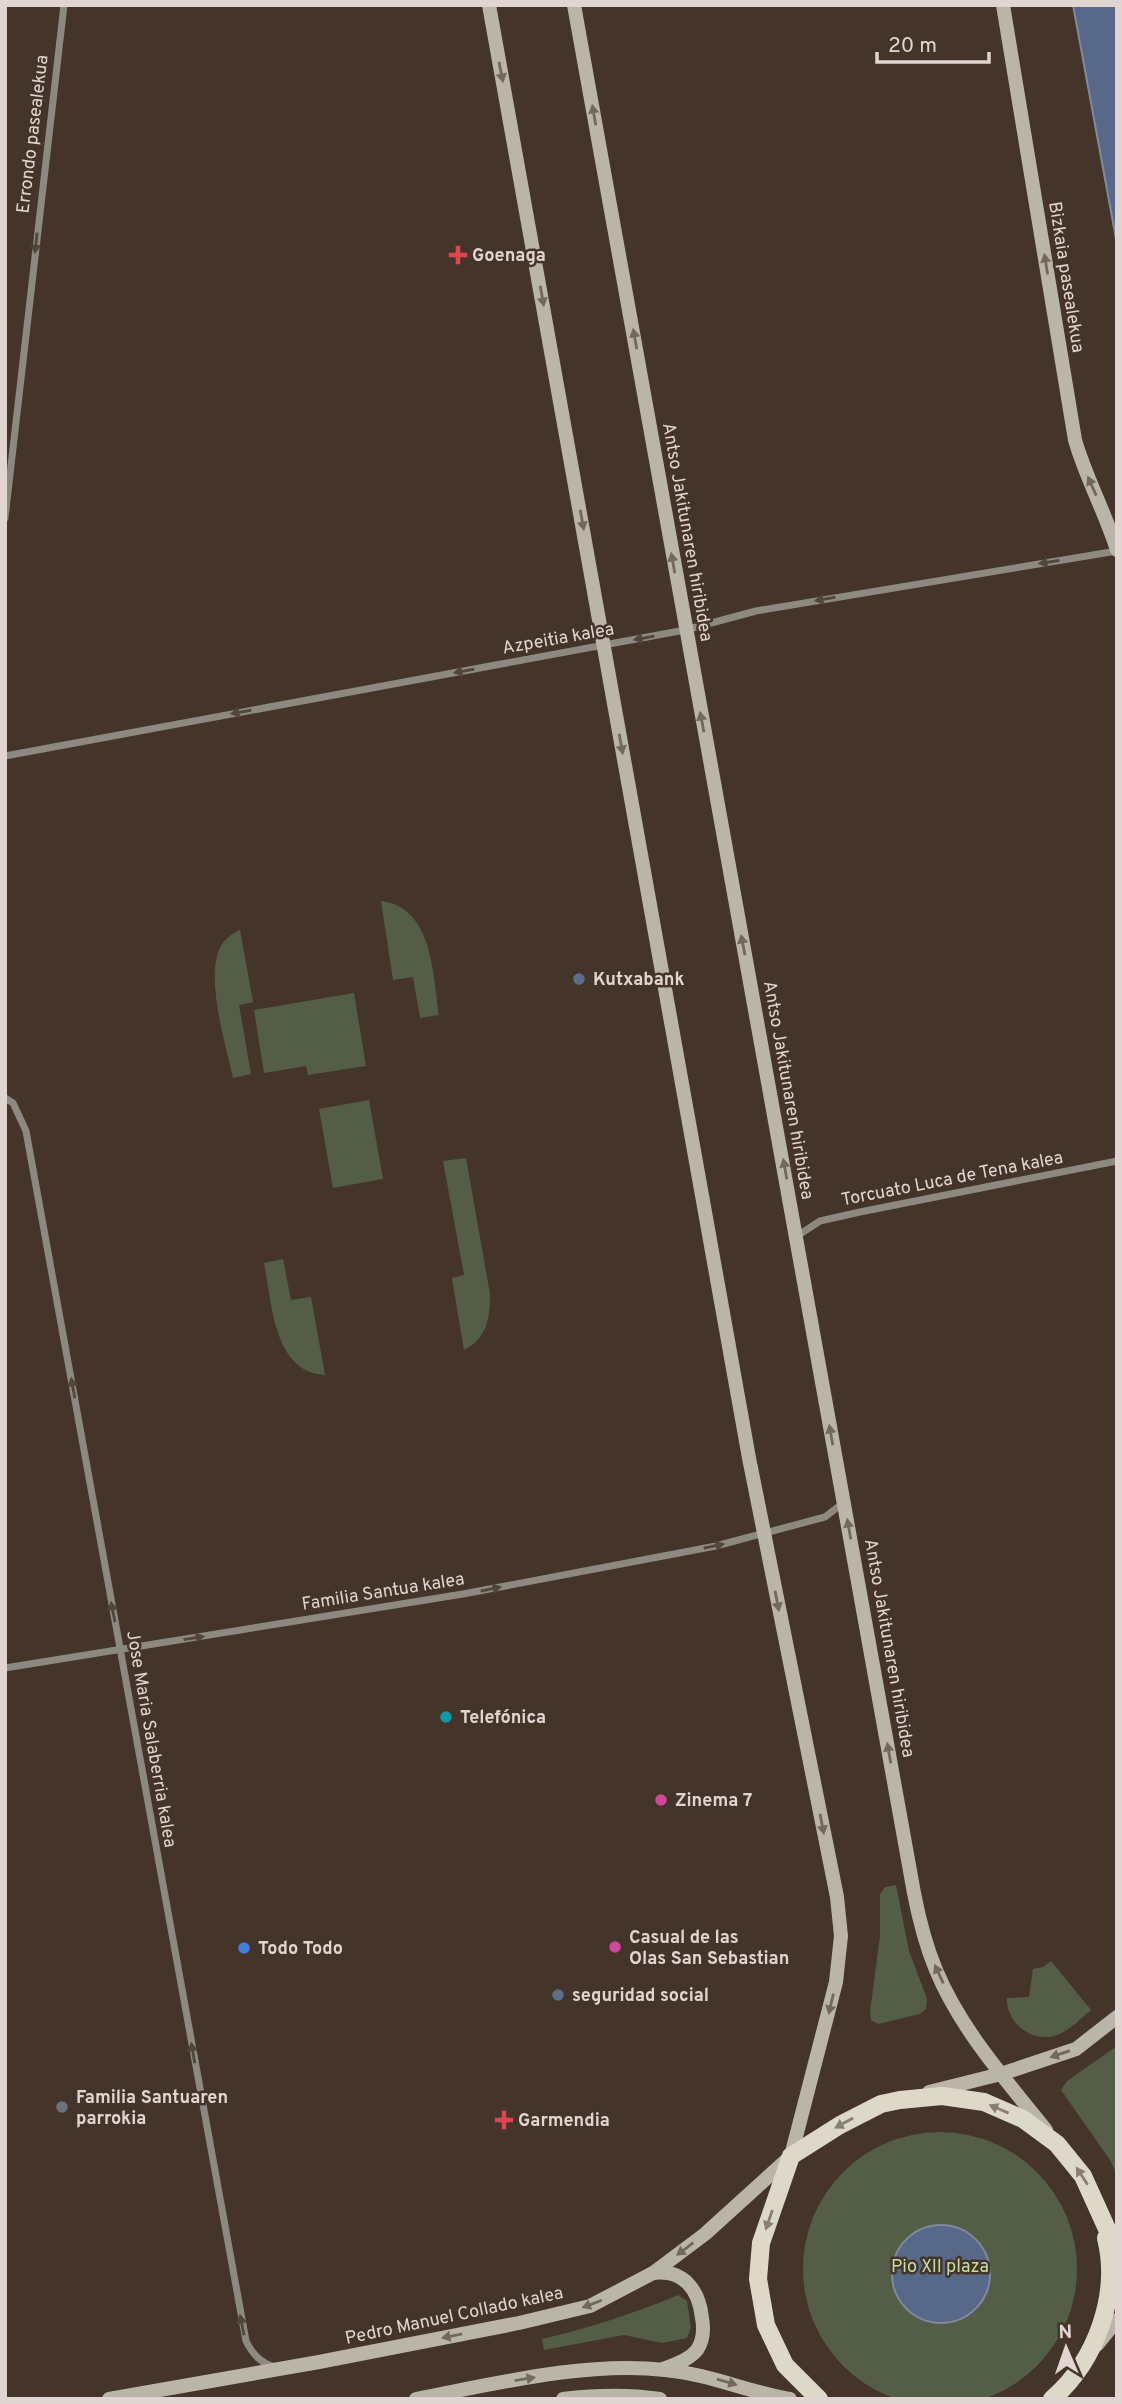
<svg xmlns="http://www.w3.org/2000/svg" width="1122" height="2404" viewBox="0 0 1122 2404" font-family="Overpass,sans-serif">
<rect width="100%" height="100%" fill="#44342a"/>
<g fill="#545e47">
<path d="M 381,901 C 433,907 433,975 439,1015 L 420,1018 L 413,977 L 393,980 Z"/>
<path d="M 240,930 L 253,1002 L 239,1005 L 251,1074 L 233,1078 C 226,1045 205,978 220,948 C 224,939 232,934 240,930 Z"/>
<polygon points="354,993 366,1066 308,1075 306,1066 264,1073 254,1010"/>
<polygon points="369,1100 383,1179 333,1188 319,1109"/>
<path d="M 466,1158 L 490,1294 C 490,1319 487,1338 464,1350 L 452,1278 L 464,1275 L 443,1161 Z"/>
<path d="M 283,1259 L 291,1300 L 311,1297 L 325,1375 C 273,1372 272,1302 264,1263 Z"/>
<polygon points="896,1885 909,1951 927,1999 926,2009 920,2014 878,2024 871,2020 870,2012 880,1936 880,1894 885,1887"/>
<path d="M 1051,1961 L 1091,2010 C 1081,2018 1071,2029 1060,2034 C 1035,2045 1006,2025 1007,1998 L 1029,1997 L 1033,1969 L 1043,1967 Z"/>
<polygon points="1117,2046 1117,2175 1110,2160 1061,2090 1067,2081"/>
<circle cx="940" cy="2269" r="137"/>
<path d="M 678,2295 L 687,2301 L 691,2328 L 687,2338 L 662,2343 L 624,2335 L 544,2350 L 542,2339 C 589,2328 633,2314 678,2295 Z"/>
</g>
<g fill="#576889" stroke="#80899e" stroke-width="2">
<polygon points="1073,5 1117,5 1117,244"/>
<circle cx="941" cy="2274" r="49"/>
</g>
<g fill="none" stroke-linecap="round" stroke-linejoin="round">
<g stroke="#8b8980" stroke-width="7">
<polyline points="5,518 64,5"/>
<polyline points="5,756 685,630 756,611 1117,551"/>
<path d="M 5,1098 L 13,1103 L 26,1131 L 246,2341 C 253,2355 260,2362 274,2367"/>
<polyline points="797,1236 820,1221 860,1212 1117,1161"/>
<polyline points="5,1668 463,1594 716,1546 825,1517 843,1503"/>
</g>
<g stroke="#b9b6a9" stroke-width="14">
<polyline points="489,5 749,1458 837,1897 841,1936 836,1982 791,2156 705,2234 653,2273"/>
<path d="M 574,5 L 914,1893 C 919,1919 926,1946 936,1970 C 961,2030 1006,2080 1046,2130"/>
<path d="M 1003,5 L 1075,440 C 1086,478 1105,512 1117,550"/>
<polyline points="929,2092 1001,2074 1076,2049 1117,2017"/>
<polyline points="1097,2345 1117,2320"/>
<path d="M 109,2399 L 319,2362 L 519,2323 L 590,2306 L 653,2273 C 684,2269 699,2290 702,2318 C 704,2329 703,2341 697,2350 C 689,2360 675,2364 663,2369"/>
<path d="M 416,2399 C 494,2384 586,2361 665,2370 C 709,2374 748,2392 790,2399"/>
<path d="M 563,2399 C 596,2395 627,2394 660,2399"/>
</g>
<g stroke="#ddd9c8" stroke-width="18">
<polyline points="819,2399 785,2365 766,2325 758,2279 761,2243 791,2156 840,2125 881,2104 900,2100 942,2096 984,2102 1023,2119 1057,2144 1083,2176 1117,2251"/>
<path d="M 1052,2399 C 1096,2361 1120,2295 1106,2238"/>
</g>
</g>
<defs><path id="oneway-solid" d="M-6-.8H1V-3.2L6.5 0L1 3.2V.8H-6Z" transform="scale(1.75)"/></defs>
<g fill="#73685d">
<use href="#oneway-solid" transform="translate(501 72) rotate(79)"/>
<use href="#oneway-solid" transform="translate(594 115) rotate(-100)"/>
<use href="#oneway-solid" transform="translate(1046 264) rotate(-99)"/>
<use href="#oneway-solid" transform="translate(542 296) rotate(80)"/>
<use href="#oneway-solid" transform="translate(635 339) rotate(-100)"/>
<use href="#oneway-solid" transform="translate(1092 486) rotate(-114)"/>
<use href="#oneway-solid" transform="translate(582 520) rotate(80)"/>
<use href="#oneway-solid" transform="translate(673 563) rotate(-100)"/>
<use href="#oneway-solid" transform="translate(702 722) rotate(-101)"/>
<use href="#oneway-solid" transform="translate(621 744) rotate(80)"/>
<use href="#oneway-solid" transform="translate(743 945) rotate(-101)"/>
<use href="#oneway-solid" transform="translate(785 1169) rotate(-100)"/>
<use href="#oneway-solid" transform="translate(831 1435) rotate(-100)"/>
<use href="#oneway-solid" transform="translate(849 1529) rotate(-100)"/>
<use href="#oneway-solid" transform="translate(777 1601) rotate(79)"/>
<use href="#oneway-solid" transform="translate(889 1753) rotate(-100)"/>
<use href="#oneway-solid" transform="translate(822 1824) rotate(79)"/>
<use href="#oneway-solid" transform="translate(939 1974) rotate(-115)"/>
<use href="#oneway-solid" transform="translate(831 2004) rotate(103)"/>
<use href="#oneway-solid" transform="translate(1060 2054) rotate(161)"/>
<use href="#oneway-solid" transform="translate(685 2249) rotate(143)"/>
<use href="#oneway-solid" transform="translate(592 2304) rotate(159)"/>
<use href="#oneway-solid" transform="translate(452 2336) rotate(169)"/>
<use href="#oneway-solid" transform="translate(525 2379) rotate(-9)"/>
<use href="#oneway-solid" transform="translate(727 2382) rotate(16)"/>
</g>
<g fill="#52453b">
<use href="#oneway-solid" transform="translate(36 243) rotate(96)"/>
<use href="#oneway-solid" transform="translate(1049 562) rotate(171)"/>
<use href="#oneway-solid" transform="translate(825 599) rotate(170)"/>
<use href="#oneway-solid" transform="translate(644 638) rotate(170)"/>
<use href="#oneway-solid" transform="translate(464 671) rotate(170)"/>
<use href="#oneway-solid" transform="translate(241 712) rotate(170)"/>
<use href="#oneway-solid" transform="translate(73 1388) rotate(-100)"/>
<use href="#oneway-solid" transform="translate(714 1546) rotate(-12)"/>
<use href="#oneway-solid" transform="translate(491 1589) rotate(-11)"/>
<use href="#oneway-solid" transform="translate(113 1612) rotate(-101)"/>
<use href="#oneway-solid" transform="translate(194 1638) rotate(-9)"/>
<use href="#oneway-solid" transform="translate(193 2053) rotate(-100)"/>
<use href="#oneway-solid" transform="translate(242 2325) rotate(-101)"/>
</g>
<g fill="#897e71">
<use href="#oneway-solid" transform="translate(999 2109) rotate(-157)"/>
<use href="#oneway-solid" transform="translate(844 2123) rotate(151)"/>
<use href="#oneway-solid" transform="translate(1082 2176) rotate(-123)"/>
<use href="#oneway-solid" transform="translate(769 2220) rotate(109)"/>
</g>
<g fill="#e0444e" stroke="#44342a" stroke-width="2.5">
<path d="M454.5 244.5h7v7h7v7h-7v7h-7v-7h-7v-7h7z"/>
<path d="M500.5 2109.5h7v7h7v7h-7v7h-7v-7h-7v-7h7z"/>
</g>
<g fill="#5c6f8a" stroke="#44342a" stroke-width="2.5">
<circle cx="579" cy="979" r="7"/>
<circle cx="558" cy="1995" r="7"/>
</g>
<circle fill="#0f9aa8" stroke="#44342a" stroke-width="2.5" cx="446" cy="1717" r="7"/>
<g fill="#d1479c" stroke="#44342a" stroke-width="2.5">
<circle cx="661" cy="1800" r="7"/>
<circle cx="615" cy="1947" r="7"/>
</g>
<circle fill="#3f7fe0" stroke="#44342a" stroke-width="2.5" cx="244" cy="1948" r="7"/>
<circle fill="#6b7280" stroke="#44342a" stroke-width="2.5" cx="62" cy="2107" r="7"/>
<g text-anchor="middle" stroke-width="5" stroke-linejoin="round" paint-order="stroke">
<g font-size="18" fill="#e0d5d0" stroke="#44342a">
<text transform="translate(32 134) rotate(-83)" y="6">Errondo pasealekua</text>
<text transform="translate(1067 277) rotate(81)" y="6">Bizkaia pasealekua</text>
<text transform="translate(688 532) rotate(80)" y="6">Antso Jakitunaren hiribidea</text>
<text transform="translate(558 638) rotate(-10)" y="6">Azpeitia kalea</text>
<text transform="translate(789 1090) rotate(80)" y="6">Antso Jakitunaren hiribidea</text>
<text transform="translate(952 1178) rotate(-11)" y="6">Torcuato Luca de Tena kalea</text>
<text transform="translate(383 1591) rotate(-9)" y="6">Familia Santua kalea</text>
<text transform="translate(890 1648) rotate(80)" y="6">Antso Jakitunaren hiribidea</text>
<text transform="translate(152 1739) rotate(80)" y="6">Jose Maria Salaberria kalea</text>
<text transform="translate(454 2315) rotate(-12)" y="6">Pedro Manuel Collado kalea</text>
</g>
<g font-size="18" font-weight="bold" fill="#e0d5d0" stroke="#44342a" text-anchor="start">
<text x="472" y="261">Goenaga</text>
<text x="593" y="985">Kutxabank</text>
<text x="460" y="1723">Telefónica</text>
<text x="675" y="1806">Zinema 7</text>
<text x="629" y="1943">Casual de las<tspan x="629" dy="21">Olas San Sebastian</tspan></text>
<text x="258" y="1954">Todo Todo</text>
<text x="572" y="2001">seguridad social</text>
<text x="76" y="2103">Familia Santuaren<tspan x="76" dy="21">parrokia</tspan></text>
<text x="518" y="2126">Garmendia</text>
</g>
<g font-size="18" fill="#c5dfa1" stroke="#44342a">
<text x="940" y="2272">Pio XII plaza</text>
</g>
</g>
<rect width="1122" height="2404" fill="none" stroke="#e0d5d0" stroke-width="14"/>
<g transform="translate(1066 2348) rotate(358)" stroke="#44342a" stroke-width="5" paint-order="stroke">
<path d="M0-5L12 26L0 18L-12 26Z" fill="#e0d5d0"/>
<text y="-10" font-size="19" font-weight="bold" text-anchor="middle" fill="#e0d5d0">N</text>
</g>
<path d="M877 52v10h112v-10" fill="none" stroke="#e0d5d0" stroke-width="3.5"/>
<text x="888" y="52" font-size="21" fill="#e0d5d0" stroke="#44342a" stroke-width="5" paint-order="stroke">20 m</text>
</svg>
